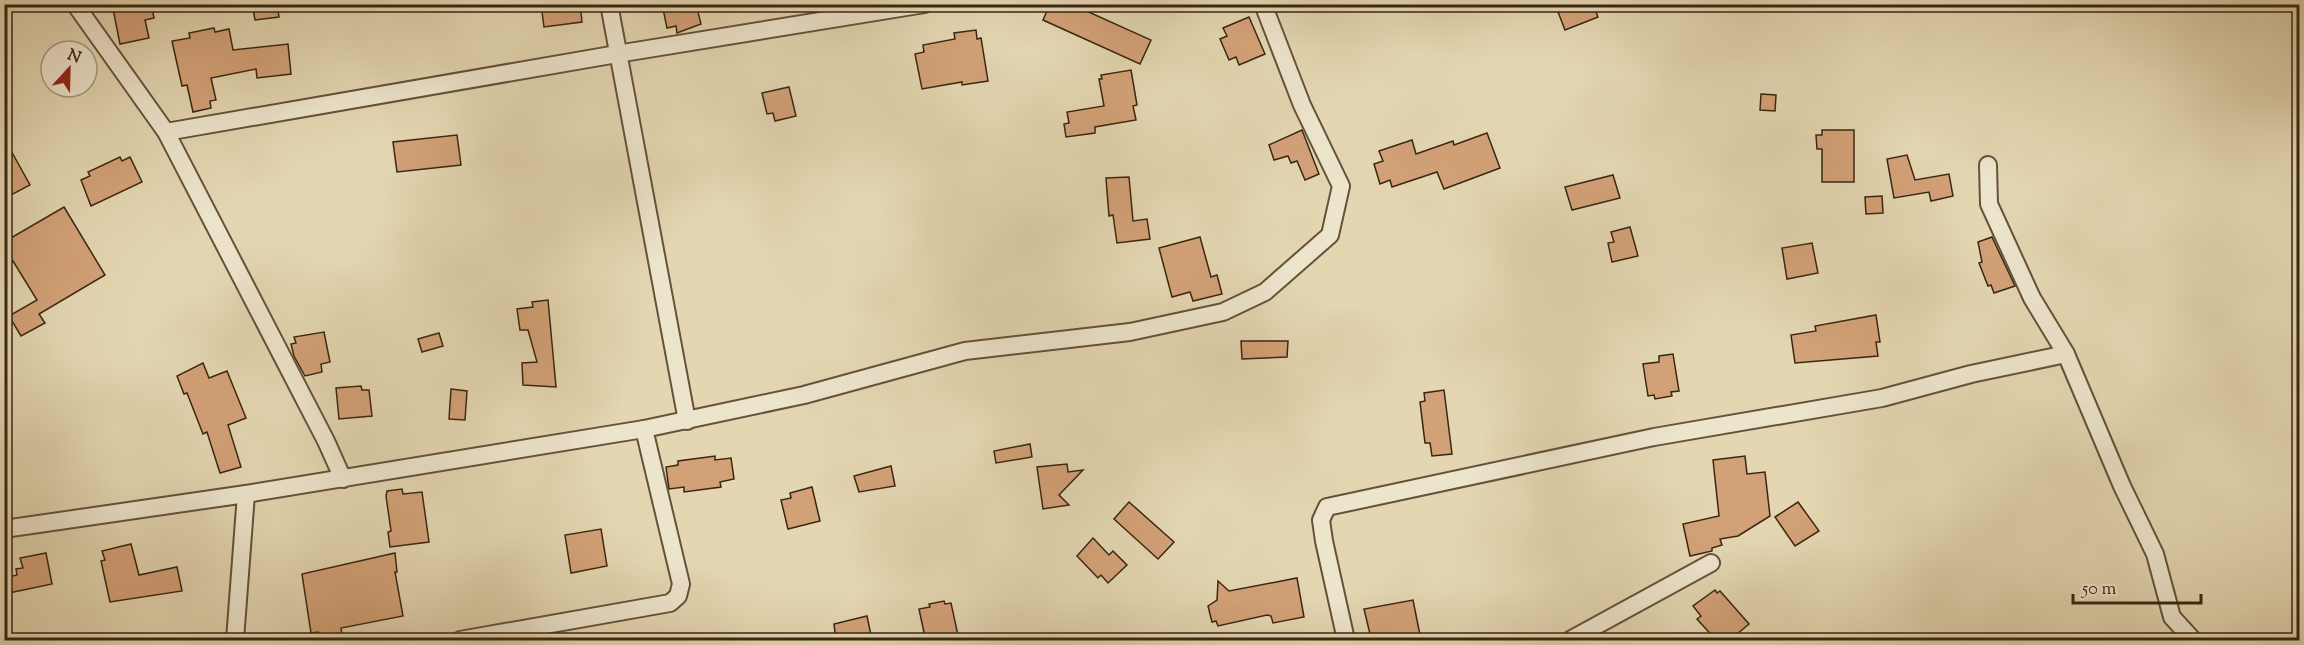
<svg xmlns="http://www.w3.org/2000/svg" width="2304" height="645" viewBox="0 0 2304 645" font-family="'Sorts Mill Goudy',serif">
<rect width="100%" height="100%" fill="#e3d6b1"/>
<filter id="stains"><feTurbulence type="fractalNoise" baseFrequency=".00333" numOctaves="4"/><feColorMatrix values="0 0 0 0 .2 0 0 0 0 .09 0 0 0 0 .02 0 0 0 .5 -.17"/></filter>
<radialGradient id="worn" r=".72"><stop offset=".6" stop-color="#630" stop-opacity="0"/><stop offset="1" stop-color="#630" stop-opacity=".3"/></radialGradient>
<g fill="#d3a177" stroke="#392612" stroke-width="1.5">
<polygon points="112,4 151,4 154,18 145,20 149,38 120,44"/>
<polygon points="252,4 277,4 279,17 255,20"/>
<polygon points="541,4 580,4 582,22 544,27"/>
<polygon points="662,4 696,4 701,24 677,33 676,26 667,28"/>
<polygon points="1050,4 1071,4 1151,40 1140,64 1043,20"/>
<polygon points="1555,4 1593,4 1598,17 1565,30"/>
<polygon points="1249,17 1265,54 1239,65 1236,57 1229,60 1220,39 1227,36 1223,28"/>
<polygon points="214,28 215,32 229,29 233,50 288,44 291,74 257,78 256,69 211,78 216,100 210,101 211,108 193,112 187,85 182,86 172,41 190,38 189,33"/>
<polygon points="976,30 977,39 981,38 988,81 962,85 962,82 922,89 915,54 924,52 923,45 955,39 954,33"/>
<polygon points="1131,70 1137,105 1133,106 1136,120 1095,127 1095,133 1066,137 1064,124 1069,123 1067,112 1104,106 1099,79 1102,79 1101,75"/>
<polygon points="789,87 796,116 775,121 773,113 767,114 762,93"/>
<polygon points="1761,94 1776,95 1775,111 1760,110"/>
<polygon points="1302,130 1319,174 1305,180 1297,161 1291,163 1288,156 1274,160 1269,145"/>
<polygon points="1822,130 1854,130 1854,182 1822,182 1822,149 1817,149 1816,135 1822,135"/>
<polygon points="1487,133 1500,168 1444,189 1437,172 1392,187 1390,180 1380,184 1374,164 1383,161 1379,151 1412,140 1416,154 1453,141 1454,145"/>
<polygon points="457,135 461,165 397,172 393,142"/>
<polygon points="4,138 30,185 11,195 10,191 4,194"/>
<polygon points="1907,155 1915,180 1949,174 1953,196 1931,201 1929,192 1894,198 1887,159"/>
<polygon points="120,157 122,161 130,157 142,182 91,206 81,180 90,176 88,172"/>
<polygon points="1613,175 1620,198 1572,210 1565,187"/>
<polygon points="1129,177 1133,221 1147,219 1150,239 1117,243 1113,215 1109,216 1106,178"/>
<polygon points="1882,196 1883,213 1866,214 1865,197"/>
<polygon points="64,207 105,275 39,314 45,323 21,336 9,316 37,300 13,261 4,265 4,242"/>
<polygon points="1630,227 1638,256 1612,262 1608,243 1614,242 1611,232"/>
<polygon points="1200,237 1211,277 1217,275 1222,294 1193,301 1190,292 1172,297 1159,248"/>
<polygon points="1992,237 2015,286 1994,293 1991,285 1988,286 1979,263 1982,262 1978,242"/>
<polygon points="1812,243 1818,273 1787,279 1782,248"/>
<polygon points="548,300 556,387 523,385 522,363 537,362 528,330 520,330 517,309 533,307 532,302"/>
<polygon points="1876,315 1880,342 1876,342 1878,356 1795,363 1791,335 1816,331 1815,326"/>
<polygon points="324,332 330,362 321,364 322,372 305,376 294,356 291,344 296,343 294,337"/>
<polygon points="439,333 443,346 422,352 418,339"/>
<polygon points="1241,341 1288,341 1287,357 1242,359"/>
<polygon points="1673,354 1679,391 1671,392 1672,396 1655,399 1654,395 1648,396 1643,364 1659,362 1659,356"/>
<polygon points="203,363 209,378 227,371 246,418 228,425 241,467 220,473 207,432 203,434 187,393 184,394 177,376"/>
<polygon points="361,386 362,390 369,390 372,416 339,419 336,388"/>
<polygon points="451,389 467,391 465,420 449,419"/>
<polygon points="1444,390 1452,454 1432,456 1430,443 1425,443 1420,402 1425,401 1424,393"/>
<polygon points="1030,444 1032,457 996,463 994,451"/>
<polygon points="715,456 715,460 731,458 734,479 720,482 721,487 684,492 684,487 669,489 666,467 678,465 678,461"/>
<polygon points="1745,456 1747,474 1765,472 1770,516 1738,536 1720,539 1722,545 1712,548 1712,551 1690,556 1683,524 1719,516 1713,460"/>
<polygon points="1067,464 1068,472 1083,470 1059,495 1069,505 1043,509 1037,467"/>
<polygon points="891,466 895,486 859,492 854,476"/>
<polygon points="812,487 820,521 788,529 781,500 791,498 790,493"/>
<polygon points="402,489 403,494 422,492 429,542 390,547 388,532 391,531 386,496 387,491"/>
<polygon points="1129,502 1174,542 1158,559 1114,519"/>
<polygon points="1798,502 1819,531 1795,546 1775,517"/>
<polygon points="601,529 607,566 571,573 565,535"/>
<polygon points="1093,538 1109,555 1113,551 1127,565 1108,583 1101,575 1098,578 1077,556"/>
<polygon points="131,544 139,575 177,567 182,591 110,602 101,561 105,560 102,551"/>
<polygon points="46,553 52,584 4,594 4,578 17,575 16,569 23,568 20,558"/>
<polygon points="395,553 397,572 395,572 403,616 341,628 342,634 319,639 318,632 311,633 302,574"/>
<polygon points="1297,578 1304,617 1273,623 1271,616 1267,615 1218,626 1216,621 1212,622 1208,606 1217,600 1218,581 1229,591"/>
<polygon points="1715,590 1717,593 1720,591 1749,624 1730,640 1716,640 1697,619 1701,616 1693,606"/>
<polygon points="1413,600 1421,640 1375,640 1374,634 1370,634 1364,609"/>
<polygon points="944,601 945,604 951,603 959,640 936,640 935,635 925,637 919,609 930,607 929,604"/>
<polygon points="867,616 872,640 836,640 834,624"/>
</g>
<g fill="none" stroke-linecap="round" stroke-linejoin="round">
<g stroke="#64523a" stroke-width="20">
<g id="minor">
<polyline points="75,4 166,132 326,441 343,479"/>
<polyline points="609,4 687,421"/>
<polyline points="166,132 617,54 925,4"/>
<polyline points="1988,165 1989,204 2032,298 2066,354 2122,486 2155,554 2172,617 2193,640"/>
<polyline points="4,529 246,494 644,429 804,395 965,351 1130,332 1223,312 1265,292 1330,235 1341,186 1302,105 1263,4"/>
<polyline points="235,640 246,494"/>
<polyline points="460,640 670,603 678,596 681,584 644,429"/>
<polyline points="1346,640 1324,541 1321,520 1327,507 1654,437 1882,398 1971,374 2066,354"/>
<polyline points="1570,640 1711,563"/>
</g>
</g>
<use href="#minor" stroke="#ede4cc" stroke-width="16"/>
</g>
<rect width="2304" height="645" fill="none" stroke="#e3d6b1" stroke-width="24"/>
<rect x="6" y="6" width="2292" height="633" fill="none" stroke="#392612" stroke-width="3"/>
<rect x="12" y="12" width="2280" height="621" fill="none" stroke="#392612" stroke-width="1.5"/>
<g transform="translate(69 69) rotate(22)"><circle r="28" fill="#ede4cc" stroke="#a59882" stroke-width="1.5"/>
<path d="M0-4.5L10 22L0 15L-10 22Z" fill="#8f2418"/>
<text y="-9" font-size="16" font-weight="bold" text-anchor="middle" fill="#392612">N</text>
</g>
<path d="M2073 594v9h128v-9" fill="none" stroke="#392612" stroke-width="3"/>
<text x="2082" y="594" font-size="18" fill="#392612" stroke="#ede4cc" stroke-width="4.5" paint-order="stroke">50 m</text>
<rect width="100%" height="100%" filter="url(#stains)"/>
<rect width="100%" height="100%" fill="url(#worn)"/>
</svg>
